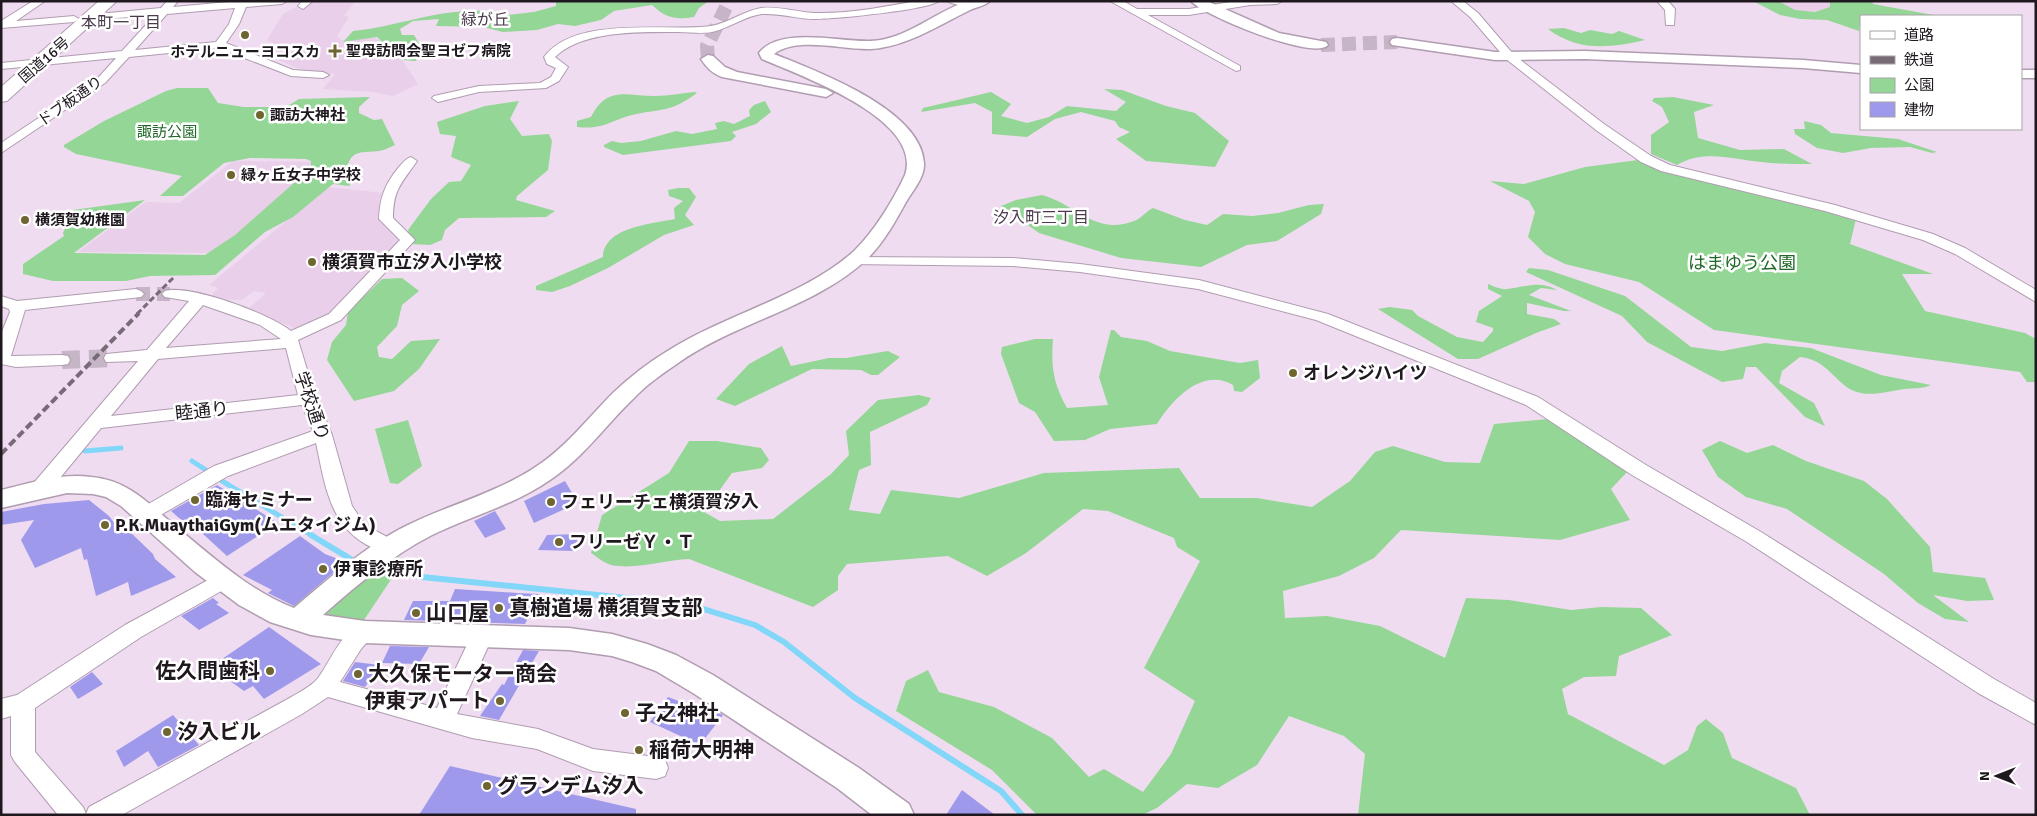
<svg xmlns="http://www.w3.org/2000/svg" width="2037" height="816" viewBox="0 0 2037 816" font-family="Signika,'Noto Sans JP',sans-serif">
<rect width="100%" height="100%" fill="#f0dcf0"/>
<g fill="#e9cfe9">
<polygon points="355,1 344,16 349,17 337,36 341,40 371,37 391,43 418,84 393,96 372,92 323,89 335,74 299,69 265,54 283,48 267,40 283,14 300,5 315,2"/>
<polygon points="1771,1 1834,1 1837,11 1789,12"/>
<polygon points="233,161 338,162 232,253 78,252 146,202 179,203"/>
<polygon points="327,187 384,193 384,221 407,242 333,315 299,330 248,309 266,293 254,291 242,300 213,299 213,293 218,288 209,285"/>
</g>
<g fill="#94d696">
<path d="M 556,1 L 709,1 L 699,8 L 694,17 C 675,20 666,18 652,5 L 614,11 L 601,20 L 575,26 L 558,24 L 537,30 L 503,32 L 483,27 L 436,26 L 439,19 L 413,21 L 400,29 L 402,35 L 414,35 L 422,49 L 421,57 L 415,61 L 403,60 L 377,37 L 343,42 L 353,31 C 401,26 437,8 489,11 L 492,17 L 534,12 L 556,6 Z"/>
<polygon points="1753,1 1778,1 1795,10 1815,12 1830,7 1830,1 1872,1 1873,4 1939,16 1861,16 1859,31 1827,20 1800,19 1780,15"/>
<path d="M 1564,28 L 1581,33 L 1590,30 L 1612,34 L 1619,31 L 1645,40 C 1611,48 1578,52 1548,29 Z"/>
<path d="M 177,88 L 208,88 L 218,103 L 244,107 L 286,107 L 299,99 L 370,97 L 359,107 L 359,113 L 374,120 L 382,119 L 395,145 C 390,147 385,150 379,151 C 363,153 351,149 347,168 L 363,167 L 349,186 L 333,184 L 293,217 L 265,232 L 215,275 L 150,276 L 126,281 L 53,281 L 23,274 L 23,264 L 64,236 L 63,233 L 73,210 L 145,200 L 74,253 L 205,255 L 235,235 L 311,168 L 311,161 L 306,159 L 250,158 L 224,163 L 183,196 L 160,196 L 182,176 L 76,154 L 64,147 L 64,145 L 104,121 L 166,91 Z"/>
<polygon points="1104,89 1122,90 1166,106 1195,113 1229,141 1215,167 1146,161 1116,139 1130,132 1119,127 1115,121 1081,112 1055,119 1027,137 992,134 992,112 975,103 921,112 923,108 991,92 1011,104 1001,116 1027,123 1049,117 1067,106 1116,111 1126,102"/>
<path d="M 695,92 L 697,93 C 669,113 664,108 632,115 C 609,121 603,130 577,127 L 577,121 L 591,117 C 607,85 627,96 655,96 C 668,96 682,93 695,92 Z"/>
<path d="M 1673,97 L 1714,105 L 1694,112 L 1698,138 L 1740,150 L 1784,149 L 1812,164 C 1795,164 1778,164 1761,162 C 1733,159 1703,149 1677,165 L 1651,154 L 1651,135 L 1669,122 L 1662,107 L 1652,101 L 1654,98 Z"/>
<polygon points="519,101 510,119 522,136 549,134 552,141 548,170 517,196 516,200 555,211 546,217 459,218 445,230 442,240 430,245 411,244 408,230 431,199 449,182 461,181 471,165 451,157 456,136 440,134 437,122 485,106"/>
<polygon points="765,101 771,112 756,124 732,132 736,136 731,141 623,155 604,147 604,145 612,141 621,143 641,141 676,131 692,134 717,129 715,123 724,121 734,124 750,116 749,110 754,105"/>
<polygon points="1804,121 1821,125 1831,133 1898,139 1937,152 1932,153 1910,147 1871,148 1843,153 1817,148 1795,134 1794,129 1805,129"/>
<polygon points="1638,160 1675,174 1856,219 1850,244 1933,274 1902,274 1925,311 2025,333 2036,339 2036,382 2027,382 2020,372 1714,330 1639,282 1565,264 1545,254 1528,237 1535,212 1529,201 1490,181 1524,184 1585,167"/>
<path d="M 678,188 L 689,188 L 696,197 L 685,215 L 694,225 L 664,235 L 608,268 L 570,286 L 552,292 L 536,290 L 536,286 L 603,257 C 604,227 651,224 675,219 L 674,208 L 683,201 L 669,196 L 668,190 Z"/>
<path d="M 1042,195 C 1076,204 1095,236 1134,221 C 1141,219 1146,211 1153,208 L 1185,220 L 1207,225 L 1223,214 L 1252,216 L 1278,213 L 1309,205 L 1324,204 L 1321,214 L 1277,241 L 1247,245 L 1201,267 L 1121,258 L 1039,233 L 1001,206 L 1016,200 Z"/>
<path d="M 1529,268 L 1548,270 L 1625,296 L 1691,347 L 1722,351 L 1765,343 L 1811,348 L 1881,375 L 1931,385 C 1922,389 1914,388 1904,389 C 1884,392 1862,400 1844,385 C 1829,372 1821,359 1800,357 L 1782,371 L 1779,383 L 1814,403 L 1825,426 L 1805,417 L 1756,367 L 1746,367 L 1743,379 L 1722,382 L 1647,342 L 1622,316 L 1526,272 Z"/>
<polygon points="402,278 419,291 402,305 397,326 377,347 379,357 392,359 411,341 440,339 419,369 394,391 354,401 327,360 332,342 346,325 348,312 382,279"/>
<path d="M 1488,284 C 1493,286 1501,290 1507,289 C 1526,287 1539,280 1557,290 L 1541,288 L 1529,295 L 1571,311 L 1564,311 L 1527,303 L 1527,314 L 1554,319 L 1561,324 L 1536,333 L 1478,359 L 1458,359 L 1378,309 L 1390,307 L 1412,310 L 1418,316 L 1457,337 L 1483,342 L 1493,331 L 1493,328 L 1476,322 L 1479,311 L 1502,296 L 1488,289 Z"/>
<path d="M 1111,330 L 1114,330 L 1121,337 L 1147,341 L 1170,351 L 1240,363 L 1258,360 L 1260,378 L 1242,392 L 1234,391 L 1233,385 C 1202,367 1172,400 1157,424 L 1110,429 L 1085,440 L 1054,441 L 1035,412 L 1019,403 L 1001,354 L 1002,347 L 1035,339 L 1053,339 C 1051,367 1053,383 1067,408 L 1108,405 L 1099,377 Z"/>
<polygon points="782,346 791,366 829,358 846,358 888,351 900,357 878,375 871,375 861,370 812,369 735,406 716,399 749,364"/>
<path d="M 919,395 L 931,398 L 927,405 L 870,432 L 871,465 L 859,470 L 849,510 L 880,514 L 891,490 L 959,498 L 1044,473 L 1179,468 L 1200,498 L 1257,498 L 1312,507 L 1350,481 L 1375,452 L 1393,446 L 1445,462 L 1480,463 L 1494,424 L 1548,419 L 1627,472 L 1611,489 L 1630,520 L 1560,540 L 1401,530 L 1374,558 L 1339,576 L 1283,591 L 1285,618 L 1327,616 L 1380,626 L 1445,658 L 1466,598 L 1509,600 L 1571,610 L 1601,607 L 1641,608 L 1672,635 L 1619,656 L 1616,676 L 1584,677 L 1562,689 L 1568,714 L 1664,765 L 1688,750 L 1697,726 L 1706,719 L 1723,733 L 1732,758 L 1796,788 L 1810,815 L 1358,815 L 1365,754 L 1344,736 L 1289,716 L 1257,765 L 1218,788 L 1187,784 L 1157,808 L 1142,815 L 1037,815 L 992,770 L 896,711 L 906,681 L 928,670 L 939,692 L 994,707 L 1052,738 L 1089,777 L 1104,769 L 1143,792 L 1171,754 L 1195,701 L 1144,668 L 1200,561 L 1177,547 L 1174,538 L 1108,511 L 1083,509 L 1026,553 L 987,576 L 948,556 L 847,564 L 838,576 L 838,590 L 813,607 L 689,559 C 663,560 637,570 611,565 C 604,563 597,557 591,553 L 602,515 L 669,473 L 689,441 L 717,441 L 761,448 L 769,460 L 762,468 L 732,473 L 704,512 L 720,521 L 773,519 L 831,474 L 849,455 L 846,431 L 878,400 Z"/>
<polygon points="408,420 422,466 398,484 390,483 375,429"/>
<polygon points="1720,441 1747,453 1773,445 1806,461 1864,481 1887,499 1930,547 1933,572 1985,578 1994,600 1967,601 1933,595 1969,622 1945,619 1918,603 1884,574 1787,509 1746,497 1718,477 1702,450"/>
<polygon points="394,549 402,563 362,623 310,616"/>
</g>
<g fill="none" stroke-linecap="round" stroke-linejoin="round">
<g stroke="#82d6f8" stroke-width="5">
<polyline points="85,451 121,448"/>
<polyline points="192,461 206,470"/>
<polyline points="222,481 313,536"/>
</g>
<g stroke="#82d6f8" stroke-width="6">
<polyline points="311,535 354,561"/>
<polyline points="386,566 422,577 685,604"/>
<polyline points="697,607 755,625 784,642 855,698 1001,791 1022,815"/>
</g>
</g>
<g fill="#9f99eb">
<polygon points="565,481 578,503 534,523 524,501"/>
<polygon points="217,485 278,523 227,556 190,522 186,524 171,511"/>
<polygon points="89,500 109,516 122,533 128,530 153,554 155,559 176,577 131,596 128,582 96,596 87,559 84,560 81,548 35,568 21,540 34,520 1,525 1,512 44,504"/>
<polygon points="495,511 506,529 485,538 474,521"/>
<polygon points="580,534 573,551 538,550 547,535"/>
<polygon points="300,536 325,554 346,562 294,606 268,593 272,590 243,575"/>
<polygon points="455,589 518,593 540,594 525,624 404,620 413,601 450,601"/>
<polygon points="213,598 219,603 216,604 229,613 199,630 181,616"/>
<polygon points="269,627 321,664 264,699 253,686 244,691 226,678 220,683 206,670"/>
<polygon points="390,646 429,647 419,664 382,663"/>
<polygon points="523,650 539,651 499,720 480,716 502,684 504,685"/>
<polygon points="355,662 380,665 365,687 343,681"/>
<polygon points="92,672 103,684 78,699 70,687"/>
<polygon points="668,697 697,708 700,704 723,715 700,745 650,722"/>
<polygon points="173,715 199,745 158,767 148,751 124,767 116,751"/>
<polygon points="450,766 636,809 636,815 419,815"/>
<polygon points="962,790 995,815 946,815"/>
</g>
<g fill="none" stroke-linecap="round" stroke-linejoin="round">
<polyline stroke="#c6b5c6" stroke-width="14" stroke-dasharray="14 7" stroke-linecap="butt" points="136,294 170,294"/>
<polyline stroke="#c6b5c6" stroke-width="18" stroke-dasharray="18 9" stroke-linecap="butt" points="62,360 112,358"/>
<g stroke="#c6b5c6" stroke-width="14" stroke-dasharray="14 7" stroke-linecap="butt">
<polyline points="1321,45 1397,42"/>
<polyline points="708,59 707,46 729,1"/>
</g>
<g stroke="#b09db0" stroke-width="2">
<g id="minor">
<polygon points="33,1 45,1 16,21 74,16 79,19 74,22 1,28 1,21"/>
<path d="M 167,1 L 178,1 L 173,7 L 240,1 L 287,1 L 282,4 L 246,7 L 239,24 L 226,43 L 293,70 L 323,72 L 329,75 L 323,78 L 291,76 L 219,48 L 129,57 L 105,83 L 1,153 L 1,143 L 97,79 L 116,58 L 1,69 L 1,63 L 122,51 L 155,15 L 92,20 L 88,19 L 88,15 L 161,8 ZM 235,8 L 229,24 L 216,42 L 135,50 L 167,14 Z"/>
<polygon points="302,1 313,1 303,9 298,6"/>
<path d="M 916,1 L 939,1 C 928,10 834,19 815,19 C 798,19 780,13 762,14 C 745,16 730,28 712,32 C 702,34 689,32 678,32 C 642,32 582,30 555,57 L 568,67 L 559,81 L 546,88 L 479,92 L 438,102 L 432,98 L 434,96 L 479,86 L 540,83 L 551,77 L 556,68 L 547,64 L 544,57 C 576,15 665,32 711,26 C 729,23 743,11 761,8 C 778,6 797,12 814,13 C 848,14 884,7 916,1 Z"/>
<path d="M 947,1 L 982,1 L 983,3 C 976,8 954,6 947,1 Z"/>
<polygon points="1110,1 1123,1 1137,9 1189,9 1236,1 1282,1 1277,4 1250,5 1189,15 1148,15 1240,66 1240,70 1236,71"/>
<polygon points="1451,1 1463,1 1478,13 1514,55 1604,124 1651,156 1670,165 1835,205 1933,234 1965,248 2036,290 2036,302 1955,254 1923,240 1825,211 1661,171 1641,162 1596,130 1506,59 1470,17"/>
<polygon points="1657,1 1668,1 1675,9 1674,25 1666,25 1665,10"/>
<path d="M 411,157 L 417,161 C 402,183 393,189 393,218 L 415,240 L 341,320 L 298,340 L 312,386 L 332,435 L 352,506 L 365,525 L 398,543 L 401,548 L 398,553 C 388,556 382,552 373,548 C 329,528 325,484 316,443 L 228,476 L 152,520 L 145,522 L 138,520 L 135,515 L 138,510 L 214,466 L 313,431 L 302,405 L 101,428 L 46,495 L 39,497 L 32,495 L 29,490 L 32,485 L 138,361 L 106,362 L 104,358 L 106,354 L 147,350 L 189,301 L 165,297 L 162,294 L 165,291 C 190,284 270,314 291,331 L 329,314 L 400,240 L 379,219 C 380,197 385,184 399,167 C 403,163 405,159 411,157 ZM 203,305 L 260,325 L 281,339 L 166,348 ZM 286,348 L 298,395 L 111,416 L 158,359 Z"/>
<polygon points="853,257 1013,258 1080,264 1199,280 1328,314 1538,397 1646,465 1761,532 1994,679 2036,703 2036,725 1978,693 1747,542 1632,475 1526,405 1316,320 1198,289 1080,272 1013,266 848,264 846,261"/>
<polygon points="136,289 141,291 144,294 141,297 25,310 11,356 62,355 68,356 70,360 68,364 62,365 16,367 1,364 1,334 10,312 9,309 1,306 1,296 17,301"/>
<path d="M 223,572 L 230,574 L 233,580 L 230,586 L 141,637 L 35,708 L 35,752 L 83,807 L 86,814 L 89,807 L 286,700 C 296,694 311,687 318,678 C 331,662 346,617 373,626 L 376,632 L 361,649 L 340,682 L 437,708 L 474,630 L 482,627 L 490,630 L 493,636 L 457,714 L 538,729 L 593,749 L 656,757 L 665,760 L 668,768 L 665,776 L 656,779 L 593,771 L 537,749 L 472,738 L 328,697 L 302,714 L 122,815 L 58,815 L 15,762 L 11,755 L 11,716 L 1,719 L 1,699 L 17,695 L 125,625 Z"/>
</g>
</g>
<g stroke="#b09db0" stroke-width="3">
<g id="tertiary">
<path d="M 969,1 L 990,1 C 985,6 976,7 970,10 C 939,25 906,47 871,49 C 843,50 797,36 774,54 C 816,71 921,109 924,163 C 925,177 913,190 906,202 C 895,222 884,242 868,258 C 817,307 736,322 678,363 C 662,374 646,385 633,399 C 605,426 583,458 550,480 C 514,505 471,516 432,535 C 391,556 357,585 323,615 L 365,621 L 569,628 L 612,634 L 647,644 L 676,655 L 713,675 L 859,768 L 909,804 L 914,815 L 872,815 L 837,788 L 693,693 L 656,671 L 632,662 L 612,656 L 569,650 L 365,643 L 311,635 L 270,622 L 239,605 L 195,572 L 121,506 L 106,497 L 93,494 L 67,493 L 1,508 L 1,490 C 31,483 61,473 91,477 C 128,480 149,504 175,526 C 212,556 249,591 294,608 C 327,580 360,551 398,530 C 441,507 489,496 531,470 C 564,450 587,419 614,392 C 630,377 648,363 666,352 C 723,315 805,296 854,251 C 874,232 894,199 905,175 C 924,119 799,75 762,59 L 759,53 C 779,26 841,42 870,41 C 907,40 935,11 969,1 Z"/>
<path d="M 1191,1 L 1207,1 L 1279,33 L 1326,42 L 1328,45 C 1315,61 1204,16 1191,1 Z"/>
<polygon points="1397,38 1495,52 1585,51 1803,60 1861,65 1861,73 1803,68 1585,59 1495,60 1392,45 1390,42 1392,39"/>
<path d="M 708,55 L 713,56 L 725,67 L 737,72 L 826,89 L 833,93 L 826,97 L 722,77 C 712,73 707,68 701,59 Z"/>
<rect x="2021" y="70" width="15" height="8"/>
</g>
</g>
<g stroke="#b09db0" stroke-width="2">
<polygon id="trunk" points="99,1 117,1 7,101 1,102 1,87"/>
</g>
<use href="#minor" fill="#fff" fill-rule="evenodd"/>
<use href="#tertiary" fill="#fff" fill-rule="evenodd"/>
<use href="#trunk" fill="#fff" fill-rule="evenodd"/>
<polyline stroke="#776b77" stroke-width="3" stroke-dasharray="6 3" stroke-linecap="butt" points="137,314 174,277"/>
<polyline stroke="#776b77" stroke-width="4" stroke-dasharray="8 4" stroke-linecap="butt" points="1,454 139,313"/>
</g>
<g fill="#6e6531" stroke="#fff" stroke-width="2">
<circle cx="245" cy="35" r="5"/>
<path d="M332.5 43.5h5v5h5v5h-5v5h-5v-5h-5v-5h5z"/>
<circle cx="260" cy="115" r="5"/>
<circle cx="231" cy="175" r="5"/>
<circle cx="25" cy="220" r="5"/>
<circle cx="312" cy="262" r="5"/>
<circle cx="1293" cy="373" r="5"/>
<circle cx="195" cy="500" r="5"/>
<circle cx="551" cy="502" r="5"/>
<circle cx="105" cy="525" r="5"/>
<circle cx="559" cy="542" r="5"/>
<circle cx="323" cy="569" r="5"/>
<circle cx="499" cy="608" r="5"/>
<circle cx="416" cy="613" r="5"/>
<circle cx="270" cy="671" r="5"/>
<circle cx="358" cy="674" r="5"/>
<circle cx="500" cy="701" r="5"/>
<circle cx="625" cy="713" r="5"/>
<circle cx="167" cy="732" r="5"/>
<circle cx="639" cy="750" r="5"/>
<circle cx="487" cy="786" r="5"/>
</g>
<g text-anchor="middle" stroke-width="5" stroke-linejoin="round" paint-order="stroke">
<g font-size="15" font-weight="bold" fill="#1f181f" stroke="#fff" text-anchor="start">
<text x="346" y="56">聖母訪問会聖ヨゼフ病院</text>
<text x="245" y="57" text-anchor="middle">ホテルニューヨコスカ</text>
<text x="270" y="120">諏訪大神社</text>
<text x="241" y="180">緑ヶ丘女子中学校</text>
<text x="35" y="225">横須賀幼稚園</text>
</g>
<g font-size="15" fill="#1f181f" stroke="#fff">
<text transform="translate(44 60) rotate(-41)" y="5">国道16号</text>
<text transform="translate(70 101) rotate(-35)" y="5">ドブ板通り</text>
</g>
<g font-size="15" fill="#216829" stroke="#fff">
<text x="167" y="137">諏訪公園</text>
</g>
<g font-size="16" fill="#4a3a4b" stroke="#fff">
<text x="485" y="25">緑が丘</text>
<text x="121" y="28">本町一丁目</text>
<text x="1041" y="223">汐入町三丁目</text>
</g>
<g font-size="18" font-weight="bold" fill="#1f181f" stroke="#fff" text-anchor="start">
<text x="322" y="268">横須賀市立汐入小学校</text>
<text x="1303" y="379">オレンジハイツ</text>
<text x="205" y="506">臨海セミナー</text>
<text x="561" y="508">フェリーチェ横須賀汐入</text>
<text x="115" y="531">P.K.MuaythaiGym(ムエタイジム)</text>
<text x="569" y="548">フリーゼＹ・Ｔ</text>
<text x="333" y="575">伊東診療所</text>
</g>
<g font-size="18" fill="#216829" stroke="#fff">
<text x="1742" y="269">はまゆう公園</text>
</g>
<g font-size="18" fill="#1f181f" stroke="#fff">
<text transform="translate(312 406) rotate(71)" y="6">学校通り</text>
<text transform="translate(202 411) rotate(-6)" y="6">睦通り</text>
</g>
<g font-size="21" font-weight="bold" fill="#1f181f" stroke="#fff" text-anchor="start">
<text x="509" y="615">真樹道場 横須賀支部</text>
<text x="426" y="620">山口屋</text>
<text x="260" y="678" text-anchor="end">佐久間歯科</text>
<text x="368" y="681">大久保モーター商会</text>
<text x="490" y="708" text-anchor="end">伊東アパート</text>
<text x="635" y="720">子之神社</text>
<text x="177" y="739">汐入ビル</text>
<text x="649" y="757">稲荷大明神</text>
<text x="497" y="793">グランデム汐入</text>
</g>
</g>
<rect width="2037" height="816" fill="none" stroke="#1f181f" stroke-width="5"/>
<rect x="1860" y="15" width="162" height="115" fill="#ffffff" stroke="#a5a3a5"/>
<rect x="1870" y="31" width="25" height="8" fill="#ffffff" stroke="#a5a3a5"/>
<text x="1904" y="40" font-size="15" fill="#1f181f">道路</text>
<rect x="1870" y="56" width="25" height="8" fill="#776b77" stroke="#a5a3a5"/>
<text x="1904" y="65" font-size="15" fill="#1f181f">鉄道</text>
<rect x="1870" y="78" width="25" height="15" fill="#94d696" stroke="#a5a3a5"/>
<text x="1904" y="90" font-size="15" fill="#1f181f">公園</text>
<rect x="1870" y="102" width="25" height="15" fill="#9f99eb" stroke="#a5a3a5"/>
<text x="1904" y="115" font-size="15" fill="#1f181f">建物</text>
<g transform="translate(1997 776) rotate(270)" stroke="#ffffff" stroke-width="4" paint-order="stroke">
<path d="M0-4L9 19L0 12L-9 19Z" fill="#1f181f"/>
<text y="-8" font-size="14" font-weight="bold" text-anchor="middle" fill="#1f181f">N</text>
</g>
</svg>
